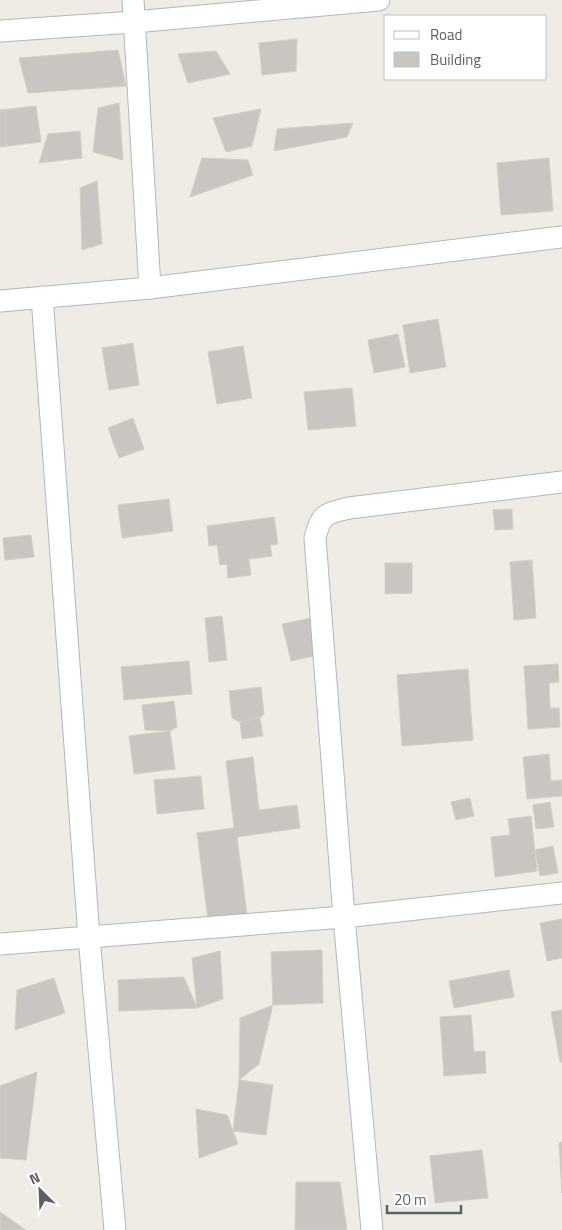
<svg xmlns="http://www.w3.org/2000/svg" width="562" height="1230" viewBox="0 0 562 1230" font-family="'Titillium Web',sans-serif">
<rect width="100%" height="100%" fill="#eeece4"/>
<g fill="#c9c6c1" stroke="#d2cfc3">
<polygon points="297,39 296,71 262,75 259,43"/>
<polygon points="118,50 126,86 28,93 19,58"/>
<polygon points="216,51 230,74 188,83 178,54"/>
<polygon points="119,103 123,160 93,152 98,108"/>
<polygon points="36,106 41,142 0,147 0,110"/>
<polygon points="261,109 252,146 226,152 213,118"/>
<polygon points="353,123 347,137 274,151 277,129"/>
<polygon points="80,131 82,158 39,163 48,134"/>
<polygon points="202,158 248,160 253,175 190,197"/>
<polygon points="549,158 553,211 501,215 497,163"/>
<polygon points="97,181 102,244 82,250 80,188"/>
<polygon points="438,319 446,367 410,373 403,325"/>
<polygon points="398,334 405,367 374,373 368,340"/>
<polygon points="133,343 139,385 109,390 102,348"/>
<polygon points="243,346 252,398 217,404 208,352"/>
<polygon points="352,388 356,426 308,430 304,392"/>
<polygon points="133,418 144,449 119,458 108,428"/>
<polygon points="169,499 173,531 122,538 118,505"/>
<polygon points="512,509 513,529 495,530 493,510"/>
<polygon points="274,517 278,544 270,545 272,556 249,559 251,575 228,578 227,564 220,565 217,545 209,546 207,526"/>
<polygon points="31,535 34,557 5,560 3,538"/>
<polygon points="532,560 536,618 514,620 510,562"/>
<polygon points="385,563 412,563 412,593 385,594"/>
<polygon points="222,616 227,660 209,662 205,618"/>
<polygon points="311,618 319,655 291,661 282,624"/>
<polygon points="189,661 192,694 124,700 121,667"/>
<polygon points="558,664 559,682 549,683 550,708 559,708 560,727 528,729 524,666"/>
<polygon points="468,669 473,740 402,746 397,675"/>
<polygon points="261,687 264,714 260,718 240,722 232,718 229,691"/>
<polygon points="174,701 177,727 170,731 145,730 142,705"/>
<polygon points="260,718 263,736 242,739 240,722"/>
<polygon points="170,731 175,769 134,774 129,736"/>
<polygon points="549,754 551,781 562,780 562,796 527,799 523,757"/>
<polygon points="253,757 259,810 297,805 300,828 237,837 247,915 208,920 197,833 234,828 226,761"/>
<polygon points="201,776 204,809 157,814 154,780"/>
<polygon points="470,798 474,816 456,820 451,802"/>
<polygon points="550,802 554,827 536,829 533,805"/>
<polygon points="531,816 537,871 495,877 491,837 510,835 508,819"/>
<polygon points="553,846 558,873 540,876 535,850"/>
<polygon points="562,919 562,958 547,961 540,923"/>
<polygon points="322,950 323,1003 273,1005 271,952"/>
<polygon points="220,951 223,999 197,1008 192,958"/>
<polygon points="509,970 514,997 454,1008 449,981"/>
<polygon points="184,977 197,1008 119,1011 118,980"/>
<polygon points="54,978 65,1013 15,1030 17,990"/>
<polygon points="273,1005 259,1064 239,1080 240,1018"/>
<polygon points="562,1010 562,1062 560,1062 551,1012"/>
<polygon points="471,1015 474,1052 485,1051 486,1073 444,1076 440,1017"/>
<polygon points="37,1072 26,1160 0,1158 0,1086"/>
<polygon points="239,1080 273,1085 266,1135 233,1131"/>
<polygon points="196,1109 227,1115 238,1144 199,1158"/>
<polygon points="562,1142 562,1193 559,1143"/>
<polygon points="482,1150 488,1198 435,1203 430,1156"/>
<polygon points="296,1182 340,1182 347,1230 295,1230"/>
<polygon points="0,1212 26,1230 0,1230"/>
</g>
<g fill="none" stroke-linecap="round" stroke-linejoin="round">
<g stroke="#b4b6ba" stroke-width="23">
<g id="minor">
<polyline points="133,0 150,288"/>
<polyline points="0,31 134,22 379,0"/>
<polyline points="42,297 89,937 115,1230"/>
<polyline points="0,301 150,288 562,237"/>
<polyline points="0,944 344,917 562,893"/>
<path d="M 372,1230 L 344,917 L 315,538 C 321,513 326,514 349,508 L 562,482"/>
</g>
</g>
<use href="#minor" stroke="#fff" stroke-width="21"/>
</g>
<rect x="384" y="15" width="162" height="65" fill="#ffffff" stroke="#bebfc1"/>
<rect x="394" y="31" width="25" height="8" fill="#ffffff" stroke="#bebfc1"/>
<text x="430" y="40" font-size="15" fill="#5c5f64">Road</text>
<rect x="394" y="52" width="25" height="15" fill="#c9c6c1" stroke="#bebfc1"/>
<text x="430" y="65" font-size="15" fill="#5c5f64">Building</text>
<g transform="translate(40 1190) rotate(336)" stroke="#ffffff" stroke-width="4" paint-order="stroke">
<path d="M0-4L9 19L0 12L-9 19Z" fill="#5c5f64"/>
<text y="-8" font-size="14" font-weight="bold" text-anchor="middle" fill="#5c5f64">N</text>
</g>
<path d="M387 1205v8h74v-8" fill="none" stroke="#5c5f64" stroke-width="2.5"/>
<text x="394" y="1205" font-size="15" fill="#5c5f64" stroke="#ffffff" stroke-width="4" paint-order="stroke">20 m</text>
</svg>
